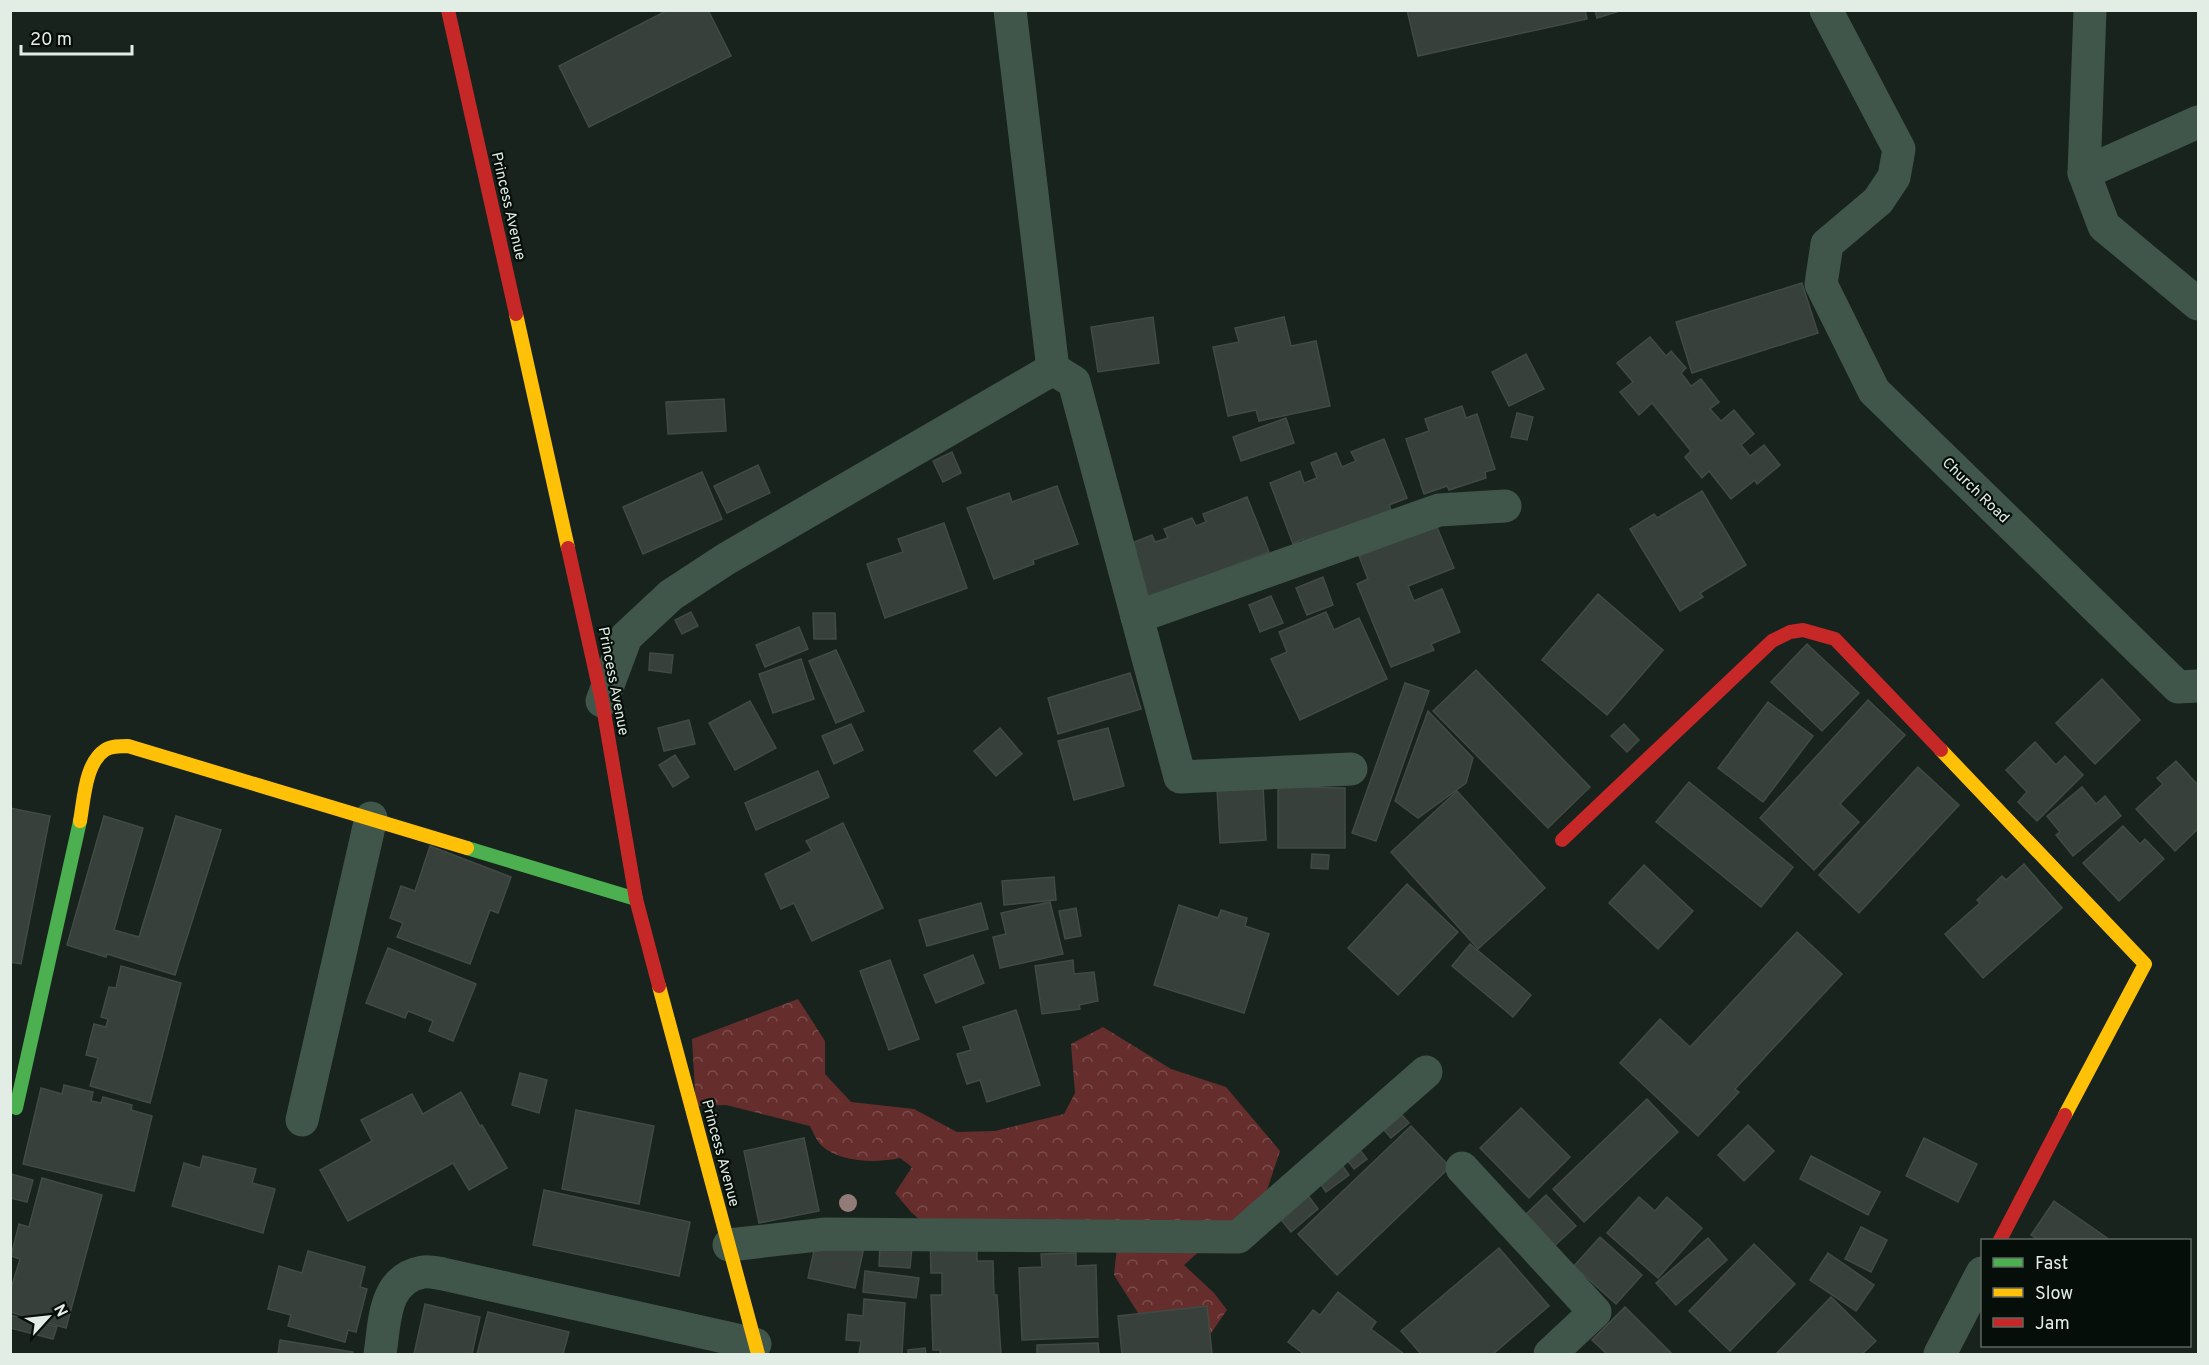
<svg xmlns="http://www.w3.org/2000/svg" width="2209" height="1365" viewBox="0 0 2209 1365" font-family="Overpass,sans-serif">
<defs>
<pattern id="forest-crowns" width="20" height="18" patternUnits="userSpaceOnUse" patternTransform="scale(1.5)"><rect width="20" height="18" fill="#652e2d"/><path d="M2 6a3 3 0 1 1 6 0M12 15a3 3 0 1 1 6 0" fill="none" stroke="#7b4d4b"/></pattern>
</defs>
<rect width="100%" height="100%" fill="#18231d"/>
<path fill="url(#forest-crowns)" d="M 798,999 L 825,1041 L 825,1074 L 851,1102 L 914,1109 L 957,1132 L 995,1131 L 1064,1114 L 1075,1093 L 1071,1044 L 1103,1027 L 1171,1069 L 1226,1087 L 1280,1151 L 1267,1190 L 1184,1265 L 1214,1293 L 1227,1310 L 1207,1339 L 1140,1316 L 1114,1275 L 1117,1247 L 939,1237 L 911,1212 L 895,1193 L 912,1167 L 900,1158 C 877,1163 841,1163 822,1146 C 817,1142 813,1132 810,1126 L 726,1105 L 696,1106 L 692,1039 Z"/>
<g fill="#38403c" stroke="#414a45" stroke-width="1.5">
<polygon points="668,10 708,10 731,56 589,127 559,66"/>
<polygon points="1407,10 1585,10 1587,19 1418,56"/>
<polygon points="1595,10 1623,10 1597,18"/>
<polygon points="1802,283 1818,333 1692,373 1676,322"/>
<polygon points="1153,317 1159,363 1098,372 1091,327"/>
<polygon points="1284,317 1291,346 1316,341 1330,406 1259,421 1256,410 1228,416 1213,347 1239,342 1235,328"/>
<polygon points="1650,337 1666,356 1671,351 1686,368 1681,373 1691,386 1701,379 1719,402 1710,409 1721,421 1734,410 1754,434 1741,445 1750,456 1764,445 1780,465 1757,484 1755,480 1731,499 1709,471 1702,478 1685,457 1691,451 1652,403 1639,415 1620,392 1633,382 1617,363"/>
<polygon points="1526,354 1544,389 1509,406 1492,372"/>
<polygon points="724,399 726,431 668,434 666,402"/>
<polygon points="1462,406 1466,418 1477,414 1495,469 1485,472 1486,478 1449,490 1447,486 1424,494 1406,439 1429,431 1425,419"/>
<polygon points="1517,413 1533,417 1527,440 1511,437"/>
<polygon points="1286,418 1294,443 1241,461 1233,437"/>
<polygon points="1384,439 1407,498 1389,505 1391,510 1304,544 1303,539 1293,544 1270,483 1300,471 1304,483 1317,478 1311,463 1336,453 1342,467 1356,461 1351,452"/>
<polygon points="952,452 961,473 943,482 933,461"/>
<polygon points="758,465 770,493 727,513 714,486"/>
<polygon points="702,472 722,519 643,554 623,507"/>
<polygon points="1057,486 1078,544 1033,560 1034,564 994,579 967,508 1009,493 1012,502"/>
<polygon points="1702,491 1746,565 1700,593 1703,597 1680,611 1630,529 1654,514 1657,518"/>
<polygon points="1247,497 1269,552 1148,598 1127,545 1152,535 1155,542 1168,538 1164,529 1192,518 1196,526 1206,522 1203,514"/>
<polygon points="944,523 967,588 885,618 867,564 903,552 898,539"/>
<polygon points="1436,525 1454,568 1408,586 1414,601 1442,589 1460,632 1431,644 1434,650 1391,667 1357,584 1368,579 1359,556"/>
<polygon points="1323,577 1333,605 1307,615 1296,588"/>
<polygon points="1598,594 1663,650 1607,715 1542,660"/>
<polygon points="1271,596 1283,623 1260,632 1249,605"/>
<polygon points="691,612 698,626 682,634 675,620"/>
<polygon points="1326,612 1334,630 1359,618 1387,679 1300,720 1271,659 1287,652 1279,632"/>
<polygon points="813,613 835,613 836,639 814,639"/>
<polygon points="799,627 808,649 765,667 756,645"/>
<polygon points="1807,644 1859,693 1822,731 1771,682"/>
<polygon points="836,650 864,711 836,723 809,661"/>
<polygon points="650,653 673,655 671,673 649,670"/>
<polygon points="801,659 814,699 773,713 759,674"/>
<polygon points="1476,670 1590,787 1548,828 1433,711"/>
<polygon points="1130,673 1141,709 1058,734 1048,698"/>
<polygon points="2102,679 2140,720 2095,764 2056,723"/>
<polygon points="1405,683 1429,691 1376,841 1352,833"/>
<polygon points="1868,700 1905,735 1840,804 1859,822 1814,870 1760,818"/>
<polygon points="750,701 776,748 735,770 709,723"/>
<polygon points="1768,702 1813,736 1763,802 1718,768"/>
<polygon points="1428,711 1473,758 1466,783 1418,818 1395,801"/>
<polygon points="689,720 695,744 664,751 658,728"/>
<polygon points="851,724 863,750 834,764 822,736"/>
<polygon points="1624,724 1639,740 1627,752 1611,736"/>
<polygon points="1000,728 1022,754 996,776 974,751"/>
<polygon points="1108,728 1124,786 1074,800 1058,741"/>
<polygon points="2035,742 2056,765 2065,756 2083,775 2037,821 2018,802 2027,792 2006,770"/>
<polygon points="675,755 689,777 673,787 659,765"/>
<polygon points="2176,761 2198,785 2198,829 2175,851 2136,809 2163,784 2157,778"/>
<polygon points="1918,767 1959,805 1859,913 1819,875"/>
<polygon points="818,771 829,797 756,830 745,803"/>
<polygon points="1689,782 1793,867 1761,907 1656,822"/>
<polygon points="1263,786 1266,840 1220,843 1217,788"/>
<polygon points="1278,787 1345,788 1345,848 1278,848"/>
<polygon points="2082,787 2096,804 2105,796 2121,816 2073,856 2056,835 2060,832 2047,816"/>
<polygon points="1457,791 1545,888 1478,949 1391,852"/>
<polygon points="10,808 50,816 21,964 10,962"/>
<polygon points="104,816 143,828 114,930 139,937 176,816 221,830 175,975 107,954 106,957 67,945"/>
<polygon points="843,823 883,908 812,941 794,903 781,909 765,874 812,851 806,841"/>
<polygon points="2123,826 2140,844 2145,839 2164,859 2119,901 2083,863"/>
<polygon points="430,846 511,877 498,913 490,910 470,964 397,937 403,923 390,918 401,886 415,891"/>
<polygon points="1312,854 1329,855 1328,869 1311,868"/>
<polygon points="2024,864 2062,908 1983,978 1945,934 1980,903 1977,900 2002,876 2006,880"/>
<polygon points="1644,865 1693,911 1658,949 1609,903"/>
<polygon points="1054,877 1056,900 1004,905 1002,881"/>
<polygon points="1407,884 1458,932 1398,995 1348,948"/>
<polygon points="1050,902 1063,954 1000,968 993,937 1006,934 1001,913"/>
<polygon points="981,903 988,929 927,946 919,920"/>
<polygon points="1179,905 1218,918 1221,910 1247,918 1245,926 1269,934 1244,1013 1154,985"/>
<polygon points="1076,908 1081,936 1065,939 1059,911"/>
<polygon points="1797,932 1842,974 1735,1089 1739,1092 1698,1136 1620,1063 1660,1019 1690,1047"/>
<polygon points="1470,944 1531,995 1513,1017 1452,966"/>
<polygon points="388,948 476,984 453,1041 429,1031 433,1021 408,1011 405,1018 366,1003"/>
<polygon points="973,955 984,983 936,1003 924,975"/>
<polygon points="890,960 919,1039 889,1050 860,971"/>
<polygon points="1073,960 1074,974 1094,972 1098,1001 1079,1005 1080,1009 1042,1014 1035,966"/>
<polygon points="121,966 181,983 150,1103 90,1086 98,1058 86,1055 94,1024 106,1027 108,1019 101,1017 109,987 116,988"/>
<polygon points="1016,1010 1040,1085 987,1102 980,1080 967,1084 957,1054 971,1050 963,1027"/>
<polygon points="520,1073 547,1080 539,1113 512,1105"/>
<polygon points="64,1085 93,1092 91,1101 101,1103 103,1097 132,1105 131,1110 152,1116 134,1191 23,1164 41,1088 62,1094"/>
<polygon points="461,1092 480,1126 482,1125 507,1168 469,1190 453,1163 348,1221 320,1170 372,1141 361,1120 412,1094 423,1114"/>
<polygon points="1647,1099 1678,1132 1584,1222 1553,1189"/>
<polygon points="1521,1108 1570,1157 1529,1198 1480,1148"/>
<polygon points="576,1110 654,1126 639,1204 562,1189"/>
<polygon points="1402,1115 1409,1123 1391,1138 1384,1130"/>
<polygon points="1748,1125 1774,1151 1744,1181 1718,1155"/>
<polygon points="1411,1126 1450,1167 1337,1275 1298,1234"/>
<polygon points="804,1138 819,1211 759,1223 744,1151"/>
<polygon points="1924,1138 1977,1164 1958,1202 1906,1176"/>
<polygon points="1360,1150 1367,1159 1354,1169 1347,1160"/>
<polygon points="203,1156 256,1169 252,1183 275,1189 263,1233 172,1206 184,1163 200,1168"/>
<polygon points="1811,1156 1880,1192 1868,1215 1800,1179"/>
<polygon points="1342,1165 1349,1175 1326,1192 1320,1183"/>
<polygon points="11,1174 33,1180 27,1202 10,1198"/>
<polygon points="42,1178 102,1195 66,1328 10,1312 10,1292 20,1259 11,1256 19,1224 29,1227"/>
<polygon points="544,1190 690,1222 679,1276 533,1245"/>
<polygon points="1307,1194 1318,1209 1291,1232 1279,1217"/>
<polygon points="1546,1195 1576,1226 1550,1250 1521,1219"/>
<polygon points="1639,1197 1655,1211 1667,1197 1702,1228 1658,1278 1607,1233"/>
<polygon points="2054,1201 2110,1240 2039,1240 2031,1235"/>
<polygon points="1861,1227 1887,1240 1871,1272 1845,1259"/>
<polygon points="817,1237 864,1247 855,1288 808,1278"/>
<polygon points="977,1237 977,1261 993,1261 994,1295 997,1295 1001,1354 940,1354 940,1350 933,1350 931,1295 942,1295 942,1273 931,1273 930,1239"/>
<polygon points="1600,1237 1642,1275 1616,1304 1574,1266"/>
<polygon points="1708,1238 1727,1260 1676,1305 1656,1283"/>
<polygon points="1754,1244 1795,1284 1730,1351 1689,1311"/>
<polygon points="880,1245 912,1246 910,1268 879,1266"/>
<polygon points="1499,1248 1549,1306 1493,1354 1421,1354 1401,1331"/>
<polygon points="308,1251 365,1267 360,1287 367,1289 356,1332 348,1330 345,1342 288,1326 291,1315 268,1309 279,1266 302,1273"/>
<polygon points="1076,1253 1076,1266 1096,1265 1098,1337 1022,1340 1019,1268 1042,1267 1041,1254"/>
<polygon points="1828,1253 1874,1285 1856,1311 1810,1280"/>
<polygon points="865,1271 919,1278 916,1298 863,1292"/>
<polygon points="1338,1292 1376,1322 1371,1329 1404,1354 1304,1354 1288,1342 1313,1310 1320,1315"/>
<polygon points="1831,1297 1876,1341 1862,1354 1776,1354"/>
<polygon points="864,1299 905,1303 902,1354 859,1354 861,1341 846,1340 848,1314 863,1316"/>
<polygon points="425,1304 480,1317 472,1354 414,1354"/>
<polygon points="1207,1306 1212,1354 1122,1354 1118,1316"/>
<polygon points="1625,1307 1672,1354 1607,1354 1592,1340"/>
<polygon points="488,1312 569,1332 563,1354 477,1354"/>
<polygon points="10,1315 57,1327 53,1339 10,1328"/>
<polygon points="280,1340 353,1352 352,1354 278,1354"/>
<polygon points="1098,1343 1099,1354 1037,1354 1037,1345"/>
<polygon points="925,1348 926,1354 908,1354 908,1350"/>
</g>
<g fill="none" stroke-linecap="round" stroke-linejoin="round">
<g stroke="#40564b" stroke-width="33">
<polyline points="1010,10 1053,369"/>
<polyline points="1826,10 1899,149 1894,177 1878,201 1827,244 1821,284 1874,391 2178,687 2198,686"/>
<polyline points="2090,10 2084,173 2104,226 2198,304"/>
<polyline points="2084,173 2198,122"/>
<polyline points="1053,369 1074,382 1180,777 1351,769"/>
<polyline points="1137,617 1439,510 1505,506"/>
<polyline points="602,701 626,637 671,595 726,559 1053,369"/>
<polyline points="302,1120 371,818"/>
<polyline points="1462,1168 1595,1312 1550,1354"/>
<polyline points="729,1245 826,1234 1238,1237 1426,1072"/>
<path d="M 380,1354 C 385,1322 383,1279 423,1272 C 429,1271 437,1273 443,1274 L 755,1344"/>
<polyline points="1940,1354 1982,1273"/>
</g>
<g stroke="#4caf50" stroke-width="14">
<polyline points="467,848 636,899"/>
<polyline points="16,1108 80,821"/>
</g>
<g stroke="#ffc107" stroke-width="14">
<polyline points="516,314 568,548"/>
<polyline points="1941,750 2145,964 2065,1115"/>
<path d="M 80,821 C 84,800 85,763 105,750 C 111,746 120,746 128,746 L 467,848"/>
<polyline points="659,986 758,1354"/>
</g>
<g stroke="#c62828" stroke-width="14">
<polyline points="448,10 516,314"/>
<polyline points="568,548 602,701 636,899 659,986"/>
<polyline points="1562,840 1772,641 1790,632 1803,630 1835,639 1941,750"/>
<polyline points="2000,1240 2065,1115"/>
</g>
</g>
<circle fill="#937c77" cx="848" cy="1203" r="9"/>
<g text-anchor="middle" stroke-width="4.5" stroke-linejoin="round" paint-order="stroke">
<g font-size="15" fill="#e1ede5" stroke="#060e09">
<text transform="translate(509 206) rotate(77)" y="5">Princess Avenue</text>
<text transform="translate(1976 490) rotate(44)" y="5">Church Road</text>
<text transform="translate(614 681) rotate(79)" y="5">Princess Avenue</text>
<text transform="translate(721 1153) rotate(75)" y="5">Princess Avenue</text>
</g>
</g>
<rect width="2209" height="1365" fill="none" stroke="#e1ede5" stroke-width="24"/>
<rect x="1981" y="1239" width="210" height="108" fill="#060e09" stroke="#5e6761" stroke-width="1.5"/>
<rect x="1993" y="1258" width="30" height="9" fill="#4caf50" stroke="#5e6761" stroke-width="1.5"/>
<text x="2035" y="1269" font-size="18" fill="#e1ede5">Fast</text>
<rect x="1993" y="1288" width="30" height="9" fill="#ffc107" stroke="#5e6761" stroke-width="1.5"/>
<text x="2035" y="1299" font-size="18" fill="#e1ede5">Slow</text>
<rect x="1993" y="1318" width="30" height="9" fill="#c62828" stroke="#5e6761" stroke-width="1.5"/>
<text x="2035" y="1329" font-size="18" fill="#e1ede5">Jam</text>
<g transform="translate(48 1317) rotate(63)" stroke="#060e09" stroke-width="4.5" paint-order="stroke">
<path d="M0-4.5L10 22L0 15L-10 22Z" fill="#e1ede5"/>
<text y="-9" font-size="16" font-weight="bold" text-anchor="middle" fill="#e1ede5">N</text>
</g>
<path d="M21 45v9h111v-9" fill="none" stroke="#e1ede5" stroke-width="3"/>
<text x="30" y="45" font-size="18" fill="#e1ede5" stroke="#060e09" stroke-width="4.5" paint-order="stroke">20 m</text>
</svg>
